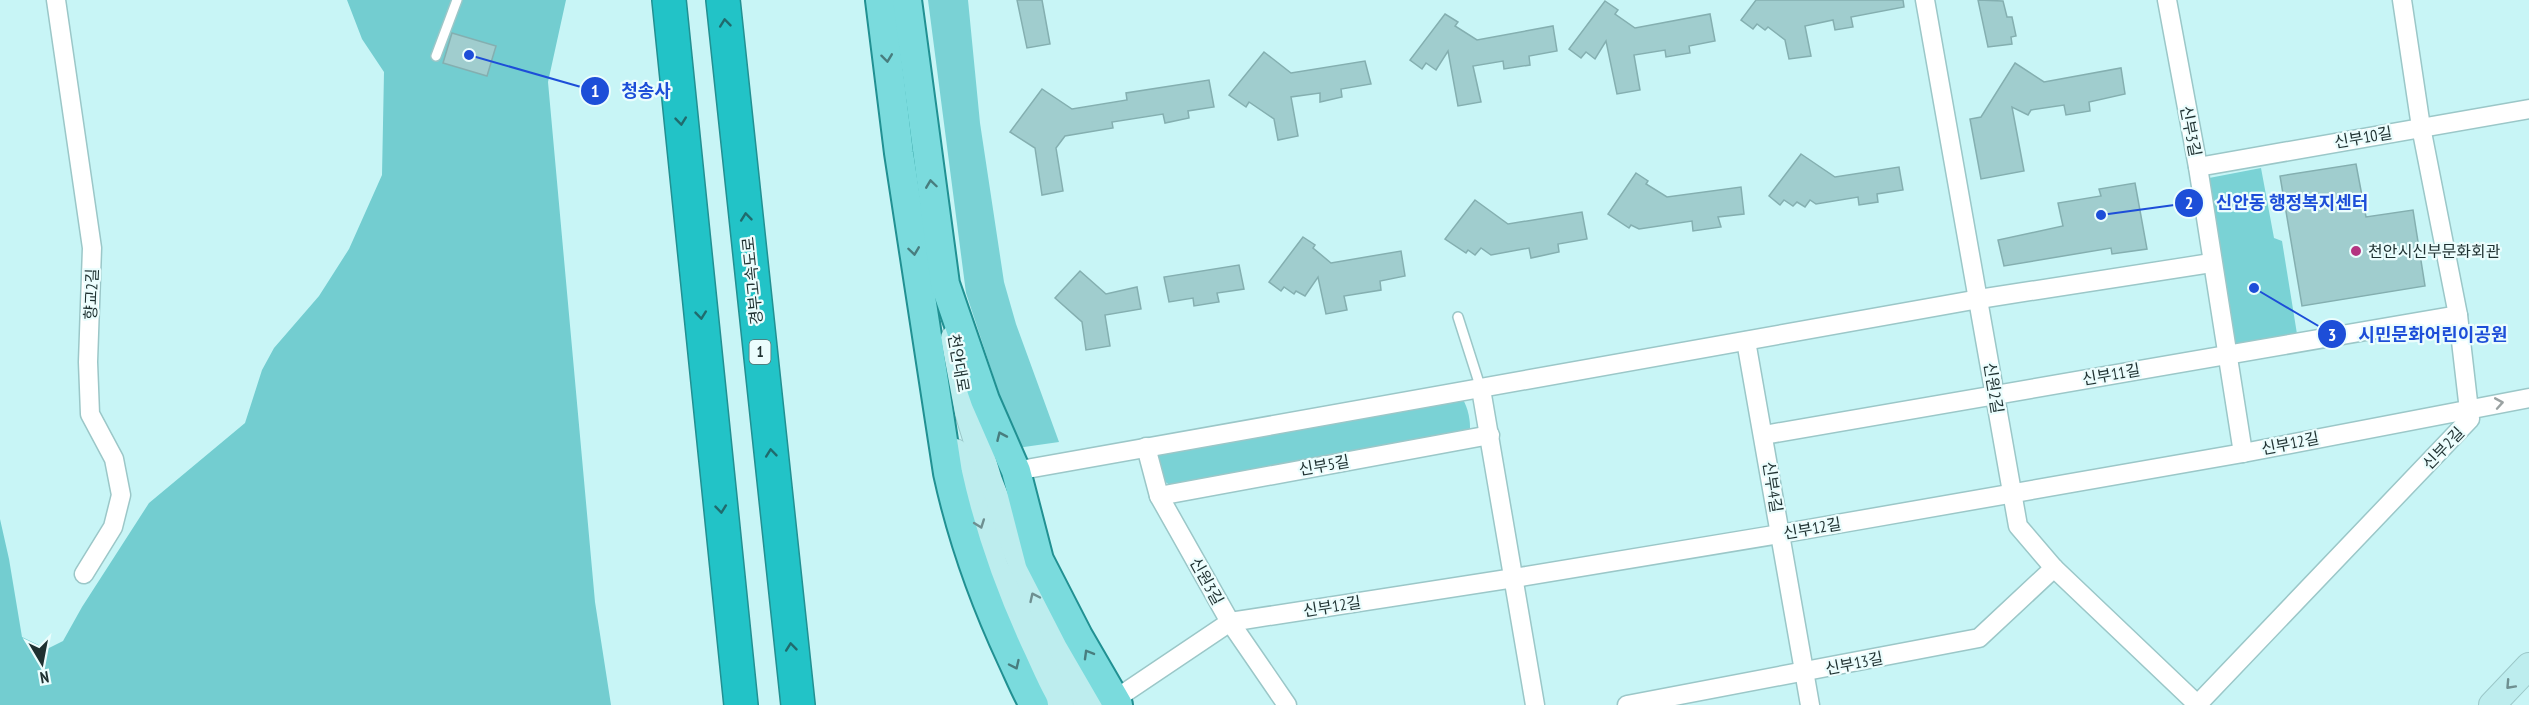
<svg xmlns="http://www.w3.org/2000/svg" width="2529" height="705" viewBox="0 0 2529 705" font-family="'PT Sans Narrow','Noto Sans KR',sans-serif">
<rect width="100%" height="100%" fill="#c8f5f6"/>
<g fill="#7ad2d5">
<polygon points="928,0 968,0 980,123 1004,282 1016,324 1059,442 1017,448 966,293"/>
<polygon points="2261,168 2274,238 2282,241 2297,334 2236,345 2227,336 2205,190 2209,178"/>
<path d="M 1461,397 C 1468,405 1472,425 1469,435 L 1171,486 L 1164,481 L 1156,452 Z"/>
</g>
<polygon fill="#73cdd0" points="347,0 566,0 548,82 595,602 611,705 0,705 0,519 9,559 22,637 47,649 63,641 82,607 149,503 245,423 262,370 274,348 319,296 349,249 382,175 384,72 362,39"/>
<g fill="#a0cdce" stroke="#84afb0" stroke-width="1.5">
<polygon points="1017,0 1042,0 1050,44 1027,48"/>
<polygon points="1756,0 1903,0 1904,7 1851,17 1853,27 1835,30 1833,20 1805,26 1811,56 1789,59 1785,40 1768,27 1765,30 1757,24 1753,29 1741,20"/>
<polygon points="1978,0 2003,1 2007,17 2012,17 2016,36 2011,37 2012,44 1988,47"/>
<polygon points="1605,1 1618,10 1615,14 1635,28 1710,14 1715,41 1689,46 1690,53 1666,57 1665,50 1634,55 1640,90 1617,94 1606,41 1595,59 1586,52 1581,58 1569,49"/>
<polygon points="1445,14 1458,22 1455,26 1477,40 1553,26 1557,51 1529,56 1530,65 1504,69 1503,61 1473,66 1481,102 1458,106 1448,51 1436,70 1426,63 1422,69 1410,60"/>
<polygon points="452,33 496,46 487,76 443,63"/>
<polygon points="1264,52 1291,73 1365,61 1371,84 1341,89 1342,97 1320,102 1320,93 1291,97 1298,136 1278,140 1274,119 1249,102 1246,107 1229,95"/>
<polygon points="2015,63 2044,82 2121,68 2125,94 2089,102 2090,111 2066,115 2064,105 2031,110 2028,115 2012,107 2024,171 1981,179 1970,119 1981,117"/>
<polygon points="1209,80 1214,107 1188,111 1189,118 1165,123 1163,114 1112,122 1113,128 1065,136 1056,148 1063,191 1042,195 1035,148 1010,132 1042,89 1072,109 1127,100 1126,93"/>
<polygon points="1801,154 1835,177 1899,167 1903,190 1877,194 1878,202 1859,205 1858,197 1816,204 1810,200 1805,207 1797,202 1793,206 1784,200 1780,205 1769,196"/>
<polygon points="2356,164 2366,217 2413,210 2425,286 2302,306 2280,176"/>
<polygon points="1636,173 1648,181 1646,184 1667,197 1741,187 1744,214 1718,217 1721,227 1693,231 1692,221 1639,229 1631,225 1629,228 1608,214"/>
<polygon points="2135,183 2147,249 2112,254 2111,248 2004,266 1998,240 2063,226 2058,203 2101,196 2099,189"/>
<polygon points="1475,200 1508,224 1582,212 1587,239 1558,244 1559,252 1531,258 1529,248 1491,255 1481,248 1475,255 1468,250 1466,253 1445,239"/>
<polygon points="1303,237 1315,245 1313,248 1331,263 1401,251 1405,276 1380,281 1381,290 1344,296 1347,310 1326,314 1318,277 1305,296 1296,291 1294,294 1284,287 1281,291 1269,282"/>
<polygon points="1239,265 1244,289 1217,293 1219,302 1194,306 1193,298 1169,302 1164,277"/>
<polygon points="1080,271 1106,294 1137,287 1141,309 1105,315 1110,346 1086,350 1082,322 1055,298"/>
</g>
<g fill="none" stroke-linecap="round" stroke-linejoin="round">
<g stroke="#9bc7c8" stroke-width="12">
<g id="service">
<polyline points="436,56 457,0"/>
<polyline points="1458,317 1481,389"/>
</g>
</g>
<g stroke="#9bc7c8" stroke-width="21">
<g id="minor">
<polyline points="56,0 92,248 88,362 90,414 114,459 121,495 113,527 84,574"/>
<polyline points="1925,0 2018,526 2054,568 2198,705"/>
<polyline points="2167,0 2198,167 2243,453"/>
<polyline points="2198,167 2529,109"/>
<polyline points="1746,341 1810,705"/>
<polyline points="1481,389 1535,705"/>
<polyline points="1764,435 2458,315"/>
<polyline points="1146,447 1159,496 1230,622 1287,705"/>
<polyline points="1016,471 1979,299 2211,263"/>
<polyline points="1159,496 1490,435"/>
<polyline points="1114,700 1230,622 1514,578 1780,534 2243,453 2529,398"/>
<polyline points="1627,705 1979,638 2054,568"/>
<polyline points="2197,705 2470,419 2458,315 2421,127 2402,0"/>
</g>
</g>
<g stroke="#9bc7c8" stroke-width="28">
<g id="secondary">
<polyline points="954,338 968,412 989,481 1030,586 1065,662 1089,705"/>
<polyline points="955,452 995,567 1061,705"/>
<polyline points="2492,705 2529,666"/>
</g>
</g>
<g stroke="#219092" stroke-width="32">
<g id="primary">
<path d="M 880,0 L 899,153 L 948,473 C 962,537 984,599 1012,659 C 1019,674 1026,691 1034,705"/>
<polyline points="907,0 945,284 985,400 1016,471 1039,560 1078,636 1118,705"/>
</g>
</g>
<g stroke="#219092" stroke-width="36">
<g id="motorway">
<polyline points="669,0 741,705"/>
<polyline points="723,0 798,705"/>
</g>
</g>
<use href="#service" stroke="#fff" stroke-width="9"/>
<use href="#minor" stroke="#fff" stroke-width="18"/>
<use href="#secondary" stroke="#bdedee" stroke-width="26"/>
<use href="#primary" stroke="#7adbdd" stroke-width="28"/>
<use href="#motorway" stroke="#22c3c7" stroke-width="33"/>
</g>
<defs><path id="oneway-chevron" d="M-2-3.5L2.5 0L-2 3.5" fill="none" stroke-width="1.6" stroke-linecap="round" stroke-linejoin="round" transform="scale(1.5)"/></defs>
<g stroke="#206b6d">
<use href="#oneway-chevron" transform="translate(725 23) rotate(-96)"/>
<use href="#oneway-chevron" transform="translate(681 121) rotate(84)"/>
<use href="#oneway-chevron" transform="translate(746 217) rotate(-96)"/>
<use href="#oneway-chevron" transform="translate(701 315) rotate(84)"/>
<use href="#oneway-chevron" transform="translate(771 453) rotate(-96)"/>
<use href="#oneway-chevron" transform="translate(721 509) rotate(84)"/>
<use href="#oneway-chevron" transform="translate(791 647) rotate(-96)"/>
</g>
<g stroke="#487d7e">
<use href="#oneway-chevron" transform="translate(887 58) rotate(83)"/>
<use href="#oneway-chevron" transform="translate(931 184) rotate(-98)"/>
<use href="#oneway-chevron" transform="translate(914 251) rotate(82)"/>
<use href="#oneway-chevron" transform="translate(1001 436) rotate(-114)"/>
<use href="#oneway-chevron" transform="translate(1088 654) rotate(-120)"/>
<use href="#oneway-chevron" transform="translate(1015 665) rotate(65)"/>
</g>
<use stroke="#9aa2a2" href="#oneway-chevron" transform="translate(2499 403) rotate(-10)"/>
<g stroke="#6e8f90">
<use href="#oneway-chevron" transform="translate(980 524) rotate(70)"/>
<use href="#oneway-chevron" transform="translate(1034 597) rotate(-115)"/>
<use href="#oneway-chevron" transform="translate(2510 685) rotate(133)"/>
</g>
<circle fill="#b43481" stroke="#ebfdfd" stroke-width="2" cx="2356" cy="251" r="6"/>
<g text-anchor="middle" stroke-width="4.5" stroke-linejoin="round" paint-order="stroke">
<rect fill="#ebfdfd" stroke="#5c6e6e" stroke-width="1.5" x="749.5" y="340" width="21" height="24" rx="4.5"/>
<g font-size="15" font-weight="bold" fill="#1f3131">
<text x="760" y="357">1</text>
</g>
<g font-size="16" fill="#1f3131" stroke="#ebfdfd">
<text transform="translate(2191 131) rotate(79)" y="6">신부3길</text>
<text transform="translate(2363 137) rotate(-10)" y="6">신부10길</text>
<text transform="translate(752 281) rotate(-96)" y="6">경부고속도로</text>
<text transform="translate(91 294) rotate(-88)" y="6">향교2길</text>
<text transform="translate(959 363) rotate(80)" y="6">천안대로</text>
<text transform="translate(2111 374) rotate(-10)" y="6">신부11길</text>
<text transform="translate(1994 388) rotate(81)" y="6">신원2길</text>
<text transform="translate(2290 443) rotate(-11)" y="6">신부12길</text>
<text transform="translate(2443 448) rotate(-46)" y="6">신부2길</text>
<text transform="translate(1324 465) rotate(-10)" y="6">신부5길</text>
<text transform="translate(1773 487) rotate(81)" y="6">신부4길</text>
<text transform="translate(1812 528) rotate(-10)" y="6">신부12길</text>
<text transform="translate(1207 581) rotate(61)" y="6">신원3길</text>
<text transform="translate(1332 606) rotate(-9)" y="6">신부12길</text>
<text transform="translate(1854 663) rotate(-11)" y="6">신부13길</text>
</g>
<g font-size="16" fill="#1f3131" stroke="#ebfdfd" text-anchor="start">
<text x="2368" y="257">천안시신부문화회관</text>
</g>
</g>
<path fill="none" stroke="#1d4ed8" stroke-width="2" d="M469 55L595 91M2101 215L2189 203M2254 288L2332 334"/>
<g fill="#1d4ed8" stroke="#ebfdfd" stroke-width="2">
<circle cx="469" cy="55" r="6"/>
<circle cx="2101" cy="215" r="6"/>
<circle cx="2254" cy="288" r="6"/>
<circle cx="595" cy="91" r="15"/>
<circle cx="2189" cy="203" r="15"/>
<circle cx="2332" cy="334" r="15"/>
</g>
<g font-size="18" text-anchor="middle" font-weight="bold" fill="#fff">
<text x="595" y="97">1</text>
<text x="2189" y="209">2</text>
<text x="2332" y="341">3</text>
</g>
<g font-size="18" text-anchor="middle" font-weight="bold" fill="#1d4ed8" stroke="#ebfdfd" stroke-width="4.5" stroke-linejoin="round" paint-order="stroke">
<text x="646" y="97">청송사</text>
<text x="2292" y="209">신안동 행정복지센터</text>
<text x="2433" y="341">시민문화어린이공원</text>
</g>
<g transform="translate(42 663) rotate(170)" stroke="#ebfdfd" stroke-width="4.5" paint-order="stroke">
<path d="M0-4.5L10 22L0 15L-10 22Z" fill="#1f3131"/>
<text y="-9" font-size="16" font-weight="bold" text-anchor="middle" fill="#1f3131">N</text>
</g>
</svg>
